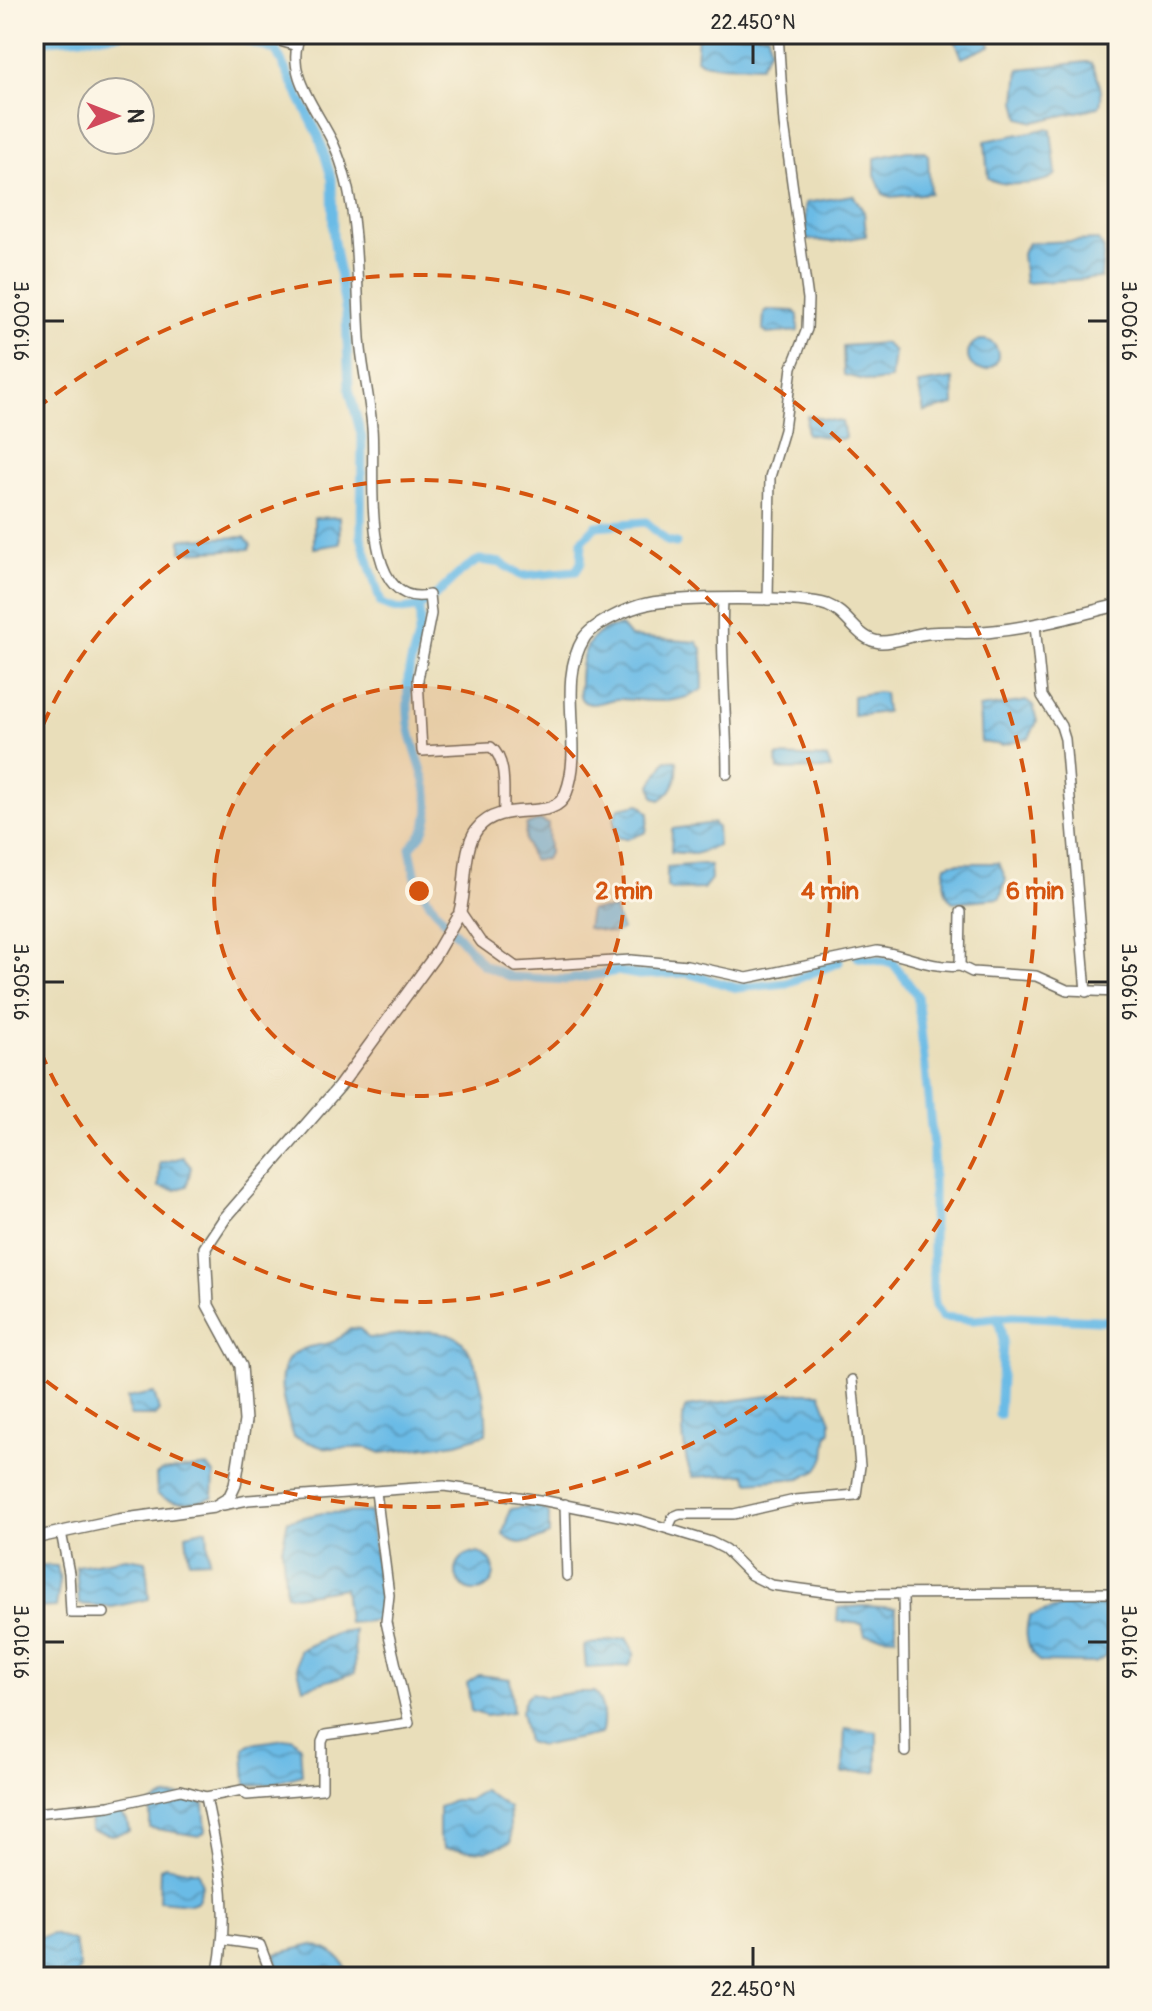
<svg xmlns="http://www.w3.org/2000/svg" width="1152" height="2011" viewBox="0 0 1152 2011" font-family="Pangolin,sans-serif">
<defs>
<pattern id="water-waves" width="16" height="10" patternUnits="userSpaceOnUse" patternTransform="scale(2)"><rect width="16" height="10" fill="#6bbbe6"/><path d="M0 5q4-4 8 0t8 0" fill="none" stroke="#5898bb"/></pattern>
</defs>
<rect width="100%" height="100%" fill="#fcf5e5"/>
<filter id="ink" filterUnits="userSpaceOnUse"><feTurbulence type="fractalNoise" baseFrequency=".0125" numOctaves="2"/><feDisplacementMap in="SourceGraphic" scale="16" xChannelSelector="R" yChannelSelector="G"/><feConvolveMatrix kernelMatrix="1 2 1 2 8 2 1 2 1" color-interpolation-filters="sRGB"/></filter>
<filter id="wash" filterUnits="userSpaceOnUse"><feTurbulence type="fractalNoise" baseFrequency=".006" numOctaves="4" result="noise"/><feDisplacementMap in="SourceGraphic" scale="32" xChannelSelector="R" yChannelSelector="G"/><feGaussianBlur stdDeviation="1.8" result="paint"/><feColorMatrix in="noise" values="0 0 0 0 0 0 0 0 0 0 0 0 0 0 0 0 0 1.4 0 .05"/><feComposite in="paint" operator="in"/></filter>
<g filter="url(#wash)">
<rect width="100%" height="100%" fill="#e9deba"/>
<g fill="url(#water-waves)" stroke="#4b7388" stroke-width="2">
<path d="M 698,34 L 768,34 L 770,49 L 760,66 C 744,64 707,69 696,59 Z"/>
<polygon points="953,34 987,34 990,46 962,58"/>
<path d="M 1087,62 L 1091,63 C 1098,75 1105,95 1099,107 L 1034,122 L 1020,118 L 1016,101 L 1019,69 Z"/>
<path d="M 1045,129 L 1051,130 L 1056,174 C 1044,185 1002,188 988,178 L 985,141 Z"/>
<polygon points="907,151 923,151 928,155 930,193 891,197 883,194 875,175 875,158"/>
<polygon points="853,195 864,212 866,236 832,242 806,239 805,203"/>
<polygon points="1098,240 1104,249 1101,278 1025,283 1022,254 1028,243"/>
<polygon points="768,310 794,311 798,315 798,331 767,334 763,330 764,313"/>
<circle cx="983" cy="355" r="15"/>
<polygon points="884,343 894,351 891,379 873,382 844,375 843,346"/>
<polygon points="953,379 954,405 924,412 918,384"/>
<polygon points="807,416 842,422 845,437 841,439 806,434"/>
<polygon points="339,517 340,544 314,548 314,518"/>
<polygon points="245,537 251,545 249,549 181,552 181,539"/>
<path d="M 621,626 L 630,637 L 697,642 L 702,649 L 703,689 C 675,707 650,700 619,699 C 609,698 593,709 583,701 C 578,696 580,690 580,683 C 580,656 588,628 621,626 Z"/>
<polygon points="878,692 884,693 886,712 853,716 853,696"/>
<polygon points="1027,701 1033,705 1037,722 1029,738 1003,745 981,742 979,708"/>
<polygon points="777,756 827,758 831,769 778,770"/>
<path d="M 666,760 L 677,761 C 679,778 674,791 660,800 L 654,797 L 651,785 Z"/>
<path d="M 640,804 L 649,813 L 646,832 L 631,838 L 619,838 C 613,828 613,817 619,808 Z"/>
<polygon points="540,820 548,824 549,853 546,859 532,860 525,840 526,825"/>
<polygon points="713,823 717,827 718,846 695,854 671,852 672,829"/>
<path d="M 952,863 L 999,863 L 1006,879 L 1000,898 L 953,902 C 943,894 943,877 946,865 Z"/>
<polygon points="703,864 710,866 711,879 703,889 672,890 667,887 667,867"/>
<polygon points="614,909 622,930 613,933 587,928 590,910"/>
<polygon points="183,1157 191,1167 187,1186 175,1190 159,1187 160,1163"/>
<path d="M 350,1328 L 360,1329 L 368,1338 C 393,1337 424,1327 449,1334 C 479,1342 488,1408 486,1434 L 457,1443 L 381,1453 L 369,1448 L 324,1448 L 294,1437 C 286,1413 267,1364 301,1350 C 328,1339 326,1352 350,1328 Z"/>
<polygon points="154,1393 159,1411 155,1416 130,1416 127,1398"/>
<path d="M 789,1393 L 820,1393 L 831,1421 L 831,1431 L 827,1437 L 825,1457 L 816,1471 L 802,1478 L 749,1482 L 745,1474 L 693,1477 C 685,1466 679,1418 686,1407 Z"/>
<path d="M 208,1466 L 214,1474 L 213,1497 C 197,1503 171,1506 157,1494 L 156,1475 L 161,1471 Z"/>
<path d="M 536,1505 L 549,1513 L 549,1535 C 533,1542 517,1549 503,1534 L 510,1509 Z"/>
<polygon points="370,1512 382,1620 348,1623 344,1588 295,1596 286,1594 282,1548 288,1520 323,1513"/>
<polygon points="207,1529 209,1560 189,1561 186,1534"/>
<circle cx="475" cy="1572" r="19"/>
<polygon points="126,1558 146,1561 149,1599 112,1607 79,1604 76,1566"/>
<polygon points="34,1565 57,1566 60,1581 56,1607 34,1608"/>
<path d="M 1083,1600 L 1101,1602 C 1113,1618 1112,1638 1105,1657 L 1095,1663 L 1040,1662 C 1027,1652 1023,1632 1030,1616 Z"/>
<polygon points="865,1606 896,1608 896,1637 865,1635 862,1624 837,1621 838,1608"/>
<polygon points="354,1630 355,1673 303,1688 297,1665 299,1650 339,1632"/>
<polygon points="626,1638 635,1653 629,1666 586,1668 584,1645"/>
<polygon points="479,1675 510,1679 513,1712 486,1716 471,1711 467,1683"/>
<path d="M 577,1692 L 594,1692 C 604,1702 605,1722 601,1734 L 540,1746 L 527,1742 L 521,1711 L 526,1697 L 532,1693 L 545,1697 Z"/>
<polygon points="845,1728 877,1732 877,1771 843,1773"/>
<polygon points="292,1738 300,1746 302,1775 270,1784 246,1785 244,1748 250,1744"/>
<polygon points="483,1790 509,1808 511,1842 485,1851 445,1848 439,1837 439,1807 453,1800 468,1800"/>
<polygon points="184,1796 204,1804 206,1831 199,1836 150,1828 150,1805 165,1797"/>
<polygon points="118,1811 127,1820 129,1831 112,1835 91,1830 90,1814"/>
<polygon points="165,1866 198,1872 202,1885 198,1901 190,1904 159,1901 160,1868"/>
<polygon points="53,1934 75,1942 80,1969 74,1977 34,1977 34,1938"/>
<path d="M 312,1945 C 330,1949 346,1958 348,1977 L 278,1977 L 276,1954 Z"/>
</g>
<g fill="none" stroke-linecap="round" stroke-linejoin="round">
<g stroke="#6bbbe6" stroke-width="9">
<path d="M 227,34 L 276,51 L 319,136 L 332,180 L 333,236 L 346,314 L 349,389 L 362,438 L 361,537 L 381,603 C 425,629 447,573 480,560 L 501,563 L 522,576 L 576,571 L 581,563 L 582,541 L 596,526 L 646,522 L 667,541 L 676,543"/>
<polyline points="34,41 121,34"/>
<path d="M 418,607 C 426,632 409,654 408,680 C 408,694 407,709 409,724 C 413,757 438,794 425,828 C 422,836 415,841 410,848 L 416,878 L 430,903 L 483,965 L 511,977 L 567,980 L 617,971 L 639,975 L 687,973 L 737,988 L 787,983 L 839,962"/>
<polyline points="858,957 893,963 917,995 921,1030 933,1146 933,1288 935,1306 942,1317 974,1320 1013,1316 1118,1321"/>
<polyline points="998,1317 1003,1341 999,1415"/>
</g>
</g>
</g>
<g filter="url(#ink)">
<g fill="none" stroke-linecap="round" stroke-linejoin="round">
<g stroke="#6e6a5d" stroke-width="12">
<g id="minor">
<polyline points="256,34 297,46"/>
<path d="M 301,34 C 282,73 319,111 334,145 C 360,203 356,276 360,338 C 362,368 370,398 372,428 C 376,469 358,610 429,595 L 431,614 L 418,679 L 422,751 L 491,747 C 508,760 503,793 504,812"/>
<path d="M 723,600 C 720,658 727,716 727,774"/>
<polyline points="768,600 770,477 784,430 792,367 807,329 808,299 784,124 778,34"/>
<polyline points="1035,625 1042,696 1061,726 1065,739 1086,992"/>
<path d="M 460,911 L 481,942 L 516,967 L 631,960 L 687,965 L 747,978 L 877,951 C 906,954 929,969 960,966 L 961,912"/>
<polyline points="960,966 972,972 1036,976 1067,990 1118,992"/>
<polyline points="565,1504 567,1576"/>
<polyline points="223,1505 248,1500 444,1486 546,1501 639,1520 711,1542 725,1549 751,1575 771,1585 840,1594 1118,1593"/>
<polyline points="668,1528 673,1517 680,1514 734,1514 795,1500 856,1495 860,1466 852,1380"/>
<polyline points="61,1532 69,1573 71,1613 104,1613"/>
<polyline points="903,1595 905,1752"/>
<path d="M 206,1797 C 219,1862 231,1910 217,1977"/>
<polyline points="34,1813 109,1806 181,1790 206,1797 242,1790 247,1795 322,1789 322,1742 325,1735 409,1723 386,1622 389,1595 376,1492"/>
<polyline points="225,1940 260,1945 272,1977"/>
</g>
</g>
<g stroke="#6e6a5d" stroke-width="14">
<g id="major">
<path d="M 460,911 C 467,887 462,849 477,829 C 502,797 554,825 566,793 C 585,746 556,683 584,638 C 593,624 631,607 647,604 C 679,597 798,596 827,605 C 849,613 857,640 880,642 C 896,643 912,634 928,633 C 950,631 972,634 994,631 C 1036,627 1077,615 1118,605"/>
<polyline points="34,1538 118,1520 214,1507 229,1498 235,1485 245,1421 241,1366 208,1305 205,1248 225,1218 339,1087 434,957 457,917"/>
</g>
</g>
<use href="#minor" stroke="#fff" stroke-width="9"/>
<use href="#major" stroke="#fff" stroke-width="11"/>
</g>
</g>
<path fill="none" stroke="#2b2b2b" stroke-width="3" d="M 753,44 L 753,64M 44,321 L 64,321M 1088,321 L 1108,321M 44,982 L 64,982M 1088,982 L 1108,982M 44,1642 L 64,1642M 1088,1642 L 1108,1642M 753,1947 L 753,1967"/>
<circle cx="419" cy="891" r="205" fill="#d5540f" fill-opacity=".12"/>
<g fill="none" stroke="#d5540f" stroke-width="4" stroke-dasharray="14 10">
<circle cx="419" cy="891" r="205"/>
<path d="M34 747A411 411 0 1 1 34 1035"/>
<path d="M36 409A616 616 0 1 1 36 1373"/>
</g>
<circle cx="419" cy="891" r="12" fill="#d5540f" stroke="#fcf5e5" stroke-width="4"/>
<g font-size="24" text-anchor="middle" font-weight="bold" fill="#d5540f" stroke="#fcf5e5" stroke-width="6" stroke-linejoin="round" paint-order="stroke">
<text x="624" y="899">2 min</text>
<text x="830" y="899">4 min</text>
<text x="1035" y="899">6 min</text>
</g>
<rect width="1152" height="2011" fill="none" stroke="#fcf5e5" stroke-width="88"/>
<g transform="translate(116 116) rotate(90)"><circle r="38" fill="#fcf5e5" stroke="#a8a49b" stroke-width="2"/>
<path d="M0-6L14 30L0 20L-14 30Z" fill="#d1495b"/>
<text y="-12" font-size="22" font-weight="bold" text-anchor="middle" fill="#2b2b2b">N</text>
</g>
<rect x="44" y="44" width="1064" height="1923" fill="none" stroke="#2b2b2b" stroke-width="3"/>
<g font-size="20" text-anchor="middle" fill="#2b2b2b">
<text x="753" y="29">22.450°N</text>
<text transform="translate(1130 321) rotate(-90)" y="7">91.900°E</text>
<text transform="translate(22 321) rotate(-90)" y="7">91.900°E</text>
<text transform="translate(1130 982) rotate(-90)" y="7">91.905°E</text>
<text transform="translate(22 982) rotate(-90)" y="7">91.905°E</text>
<text transform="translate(1130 1642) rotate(-90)" y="7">91.910°E</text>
<text transform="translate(22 1642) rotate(-90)" y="7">91.910°E</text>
<text x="753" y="1996">22.450°N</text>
</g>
</svg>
